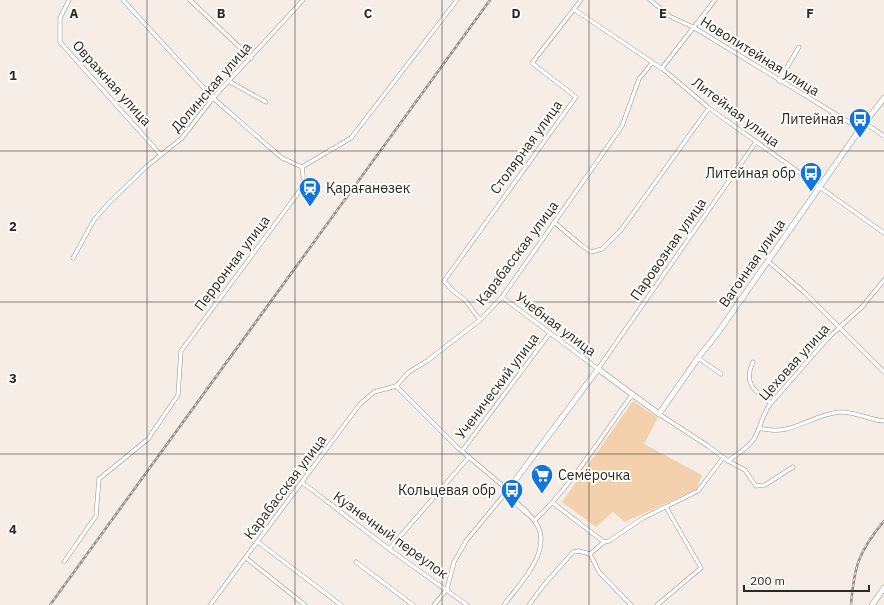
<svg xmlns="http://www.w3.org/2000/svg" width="884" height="605" viewBox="0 0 884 605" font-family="'IBM Plex Sans',sans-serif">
<rect width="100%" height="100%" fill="#f5ede6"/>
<polygon fill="#f4d1ad" points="633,401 658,418 644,444 702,475 697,489 625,522 613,512 596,527 562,502"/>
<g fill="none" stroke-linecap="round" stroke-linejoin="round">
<g stroke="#99928b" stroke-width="4.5">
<g id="street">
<polyline points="69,0 60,18 60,42 160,154"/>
<polyline points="123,0 213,98 282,158 302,167"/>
<polyline points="190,0 251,58"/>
<polyline points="650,0 671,17 693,27 860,129"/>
<polyline points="575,10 664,70 709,108 884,233"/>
<polyline points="662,68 715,0"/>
<polyline points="779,81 799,47"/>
<polyline points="230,82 266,102"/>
<polyline points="865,123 884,136"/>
<polyline points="302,167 351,138 457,0"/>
<polyline points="554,222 581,245 591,252 602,249 621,230 709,108"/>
<polyline points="73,258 94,220 109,203 146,167 182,138 213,98 303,0"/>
<polyline points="768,261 805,293 884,372"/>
<polyline points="502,297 598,369 756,142"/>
<polyline points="480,320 465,300 452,290 444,281 576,97 532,63 581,0"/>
<polyline points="698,358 721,374"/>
<path d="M 753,362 C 743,383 754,391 771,403"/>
<polyline points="396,386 458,448 508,490 466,541 454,562 447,589 434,605"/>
<polyline points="659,414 708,446 728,461 745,470 756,486 765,485 793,467"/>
<path d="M 759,428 C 791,437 808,416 839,412 C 854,411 869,420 884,421"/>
<polyline points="462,451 550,333"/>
<path d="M 728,461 C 737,454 747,449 754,439 C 761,427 762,414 771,403 L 828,338 L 862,307 L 884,280"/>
<polyline points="303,483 389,549 467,605"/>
<polyline points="553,503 604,542"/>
<path d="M 535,520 C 573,484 601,437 632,395"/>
<polyline points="258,542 341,605"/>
<polyline points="389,549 469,457"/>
<polyline points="246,558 305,605"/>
<polyline points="64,562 96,516 99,479 148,439 178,395 181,351 304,185 302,167"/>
<polyline points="356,562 413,605"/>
<polyline points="210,605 360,404 374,392 396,386 409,372 427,361 480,320 502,297 622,126 639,79 652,63"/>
<path d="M 504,605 C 523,579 562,542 527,513"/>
<polyline points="529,605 543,586 573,552 579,551 590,554"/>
<polyline points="631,605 599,572 590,554 604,542 609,541 643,518 698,491 723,458"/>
<polyline points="657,605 701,568 666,507"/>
</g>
</g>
<g stroke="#99928b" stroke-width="6">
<g id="secondary">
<polyline points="527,513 514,501 508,490 598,369 659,414 698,358 717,334 860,129 884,98"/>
<polyline points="872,605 884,588"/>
</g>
</g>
<use href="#street" stroke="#fff" stroke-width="3.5"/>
<use href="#secondary" stroke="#fff" stroke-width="5"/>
<g stroke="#918c87" stroke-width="2.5">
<g id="rail">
<polyline points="50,605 490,0"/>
<path d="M 851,605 C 854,566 859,551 884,521"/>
</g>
</g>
<use href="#rail" stroke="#fffcf8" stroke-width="1" stroke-dasharray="3" stroke-linecap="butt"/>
</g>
<path fill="none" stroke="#2b2926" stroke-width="1" stroke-opacity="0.55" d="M 147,0 L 147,605M 295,0 L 295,605M 442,0 L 442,605M 589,0 L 589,605M 737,0 L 737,605M 0,151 L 884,151M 0,302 L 884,302M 0,454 L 884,454"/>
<defs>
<g id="bus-pin" transform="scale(1.15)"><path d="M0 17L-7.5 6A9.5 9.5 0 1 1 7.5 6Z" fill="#1275de" stroke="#fffcf8"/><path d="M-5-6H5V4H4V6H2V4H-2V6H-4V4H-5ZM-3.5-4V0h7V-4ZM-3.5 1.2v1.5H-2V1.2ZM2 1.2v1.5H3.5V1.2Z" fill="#fff"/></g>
<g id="station-pin" transform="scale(1.15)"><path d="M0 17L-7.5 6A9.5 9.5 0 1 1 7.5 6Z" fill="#1275de" stroke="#fffcf8"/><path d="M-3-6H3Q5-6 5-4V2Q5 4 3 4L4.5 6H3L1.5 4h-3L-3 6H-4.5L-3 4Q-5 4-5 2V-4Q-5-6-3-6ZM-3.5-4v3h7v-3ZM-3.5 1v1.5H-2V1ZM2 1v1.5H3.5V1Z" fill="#fff"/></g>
<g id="supermarket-pin" transform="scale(1.15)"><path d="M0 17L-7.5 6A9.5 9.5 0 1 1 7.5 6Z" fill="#1275de" stroke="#fffcf8"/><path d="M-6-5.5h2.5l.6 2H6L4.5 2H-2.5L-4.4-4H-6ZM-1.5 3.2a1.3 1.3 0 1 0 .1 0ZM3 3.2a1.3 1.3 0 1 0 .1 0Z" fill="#fff"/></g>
</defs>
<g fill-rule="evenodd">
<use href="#bus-pin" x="860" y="119"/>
<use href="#bus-pin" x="811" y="173"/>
<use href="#station-pin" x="310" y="188"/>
<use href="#supermarket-pin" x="542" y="475"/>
<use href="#bus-pin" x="512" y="490"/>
</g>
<g text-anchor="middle" stroke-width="4" stroke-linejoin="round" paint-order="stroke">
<g font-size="14" fill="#2b2926" stroke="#fffcf8">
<text transform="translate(760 56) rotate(32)" y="5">Новолитейная улица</text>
<text transform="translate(112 83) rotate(48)" y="5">Овражная улица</text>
<text transform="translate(211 87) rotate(-49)" y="5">Долинская улица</text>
<text transform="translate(736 112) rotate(37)" y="5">Литейная улица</text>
<text transform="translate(526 147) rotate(-54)" y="5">Столярная улица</text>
<text transform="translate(668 249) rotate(-55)" y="5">Паровозная улица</text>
<text transform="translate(517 253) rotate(-53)" y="5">Карабасская улица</text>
<text transform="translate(232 263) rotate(-53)" y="5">Перронная улица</text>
<text transform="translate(752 263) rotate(-55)" y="5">Вагонная улица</text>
<text transform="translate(556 324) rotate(37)" y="5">Учебная улица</text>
<text transform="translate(794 362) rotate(-48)" y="5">Цеховая улица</text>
<text transform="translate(497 386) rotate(-53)" y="5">Ученический улица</text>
<text transform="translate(285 487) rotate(-53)" y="5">Карабасская улица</text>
<text transform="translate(391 535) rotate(36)" y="5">Кузнечный переулок</text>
</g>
<g font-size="14" fill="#2b2926" stroke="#fffcf8" text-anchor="end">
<text x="844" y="124">Литейная</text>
<text x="796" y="178">Литейная обр</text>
<text x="326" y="193" text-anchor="start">Қарағанөзек</text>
<text x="558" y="480" text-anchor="start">Семёрочка</text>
<text x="496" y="495">Кольцевая обр</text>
</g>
</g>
<g font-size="13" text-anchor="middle" font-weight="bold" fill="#2b2926" stroke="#fffcf8" stroke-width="4" stroke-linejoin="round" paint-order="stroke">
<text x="74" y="18">A</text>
<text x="221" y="18">B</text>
<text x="368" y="18">C</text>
<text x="516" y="18">D</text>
<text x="663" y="18">E</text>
<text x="810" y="18">F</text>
<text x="13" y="80">1</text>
<text x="13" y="231">2</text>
<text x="13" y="383">3</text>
<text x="13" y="534">4</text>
</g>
<path d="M744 585v6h125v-6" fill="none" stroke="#2b2926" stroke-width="2"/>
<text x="750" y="585" font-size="12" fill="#2b2926" stroke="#fffcf8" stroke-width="3" paint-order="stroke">200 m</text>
</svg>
